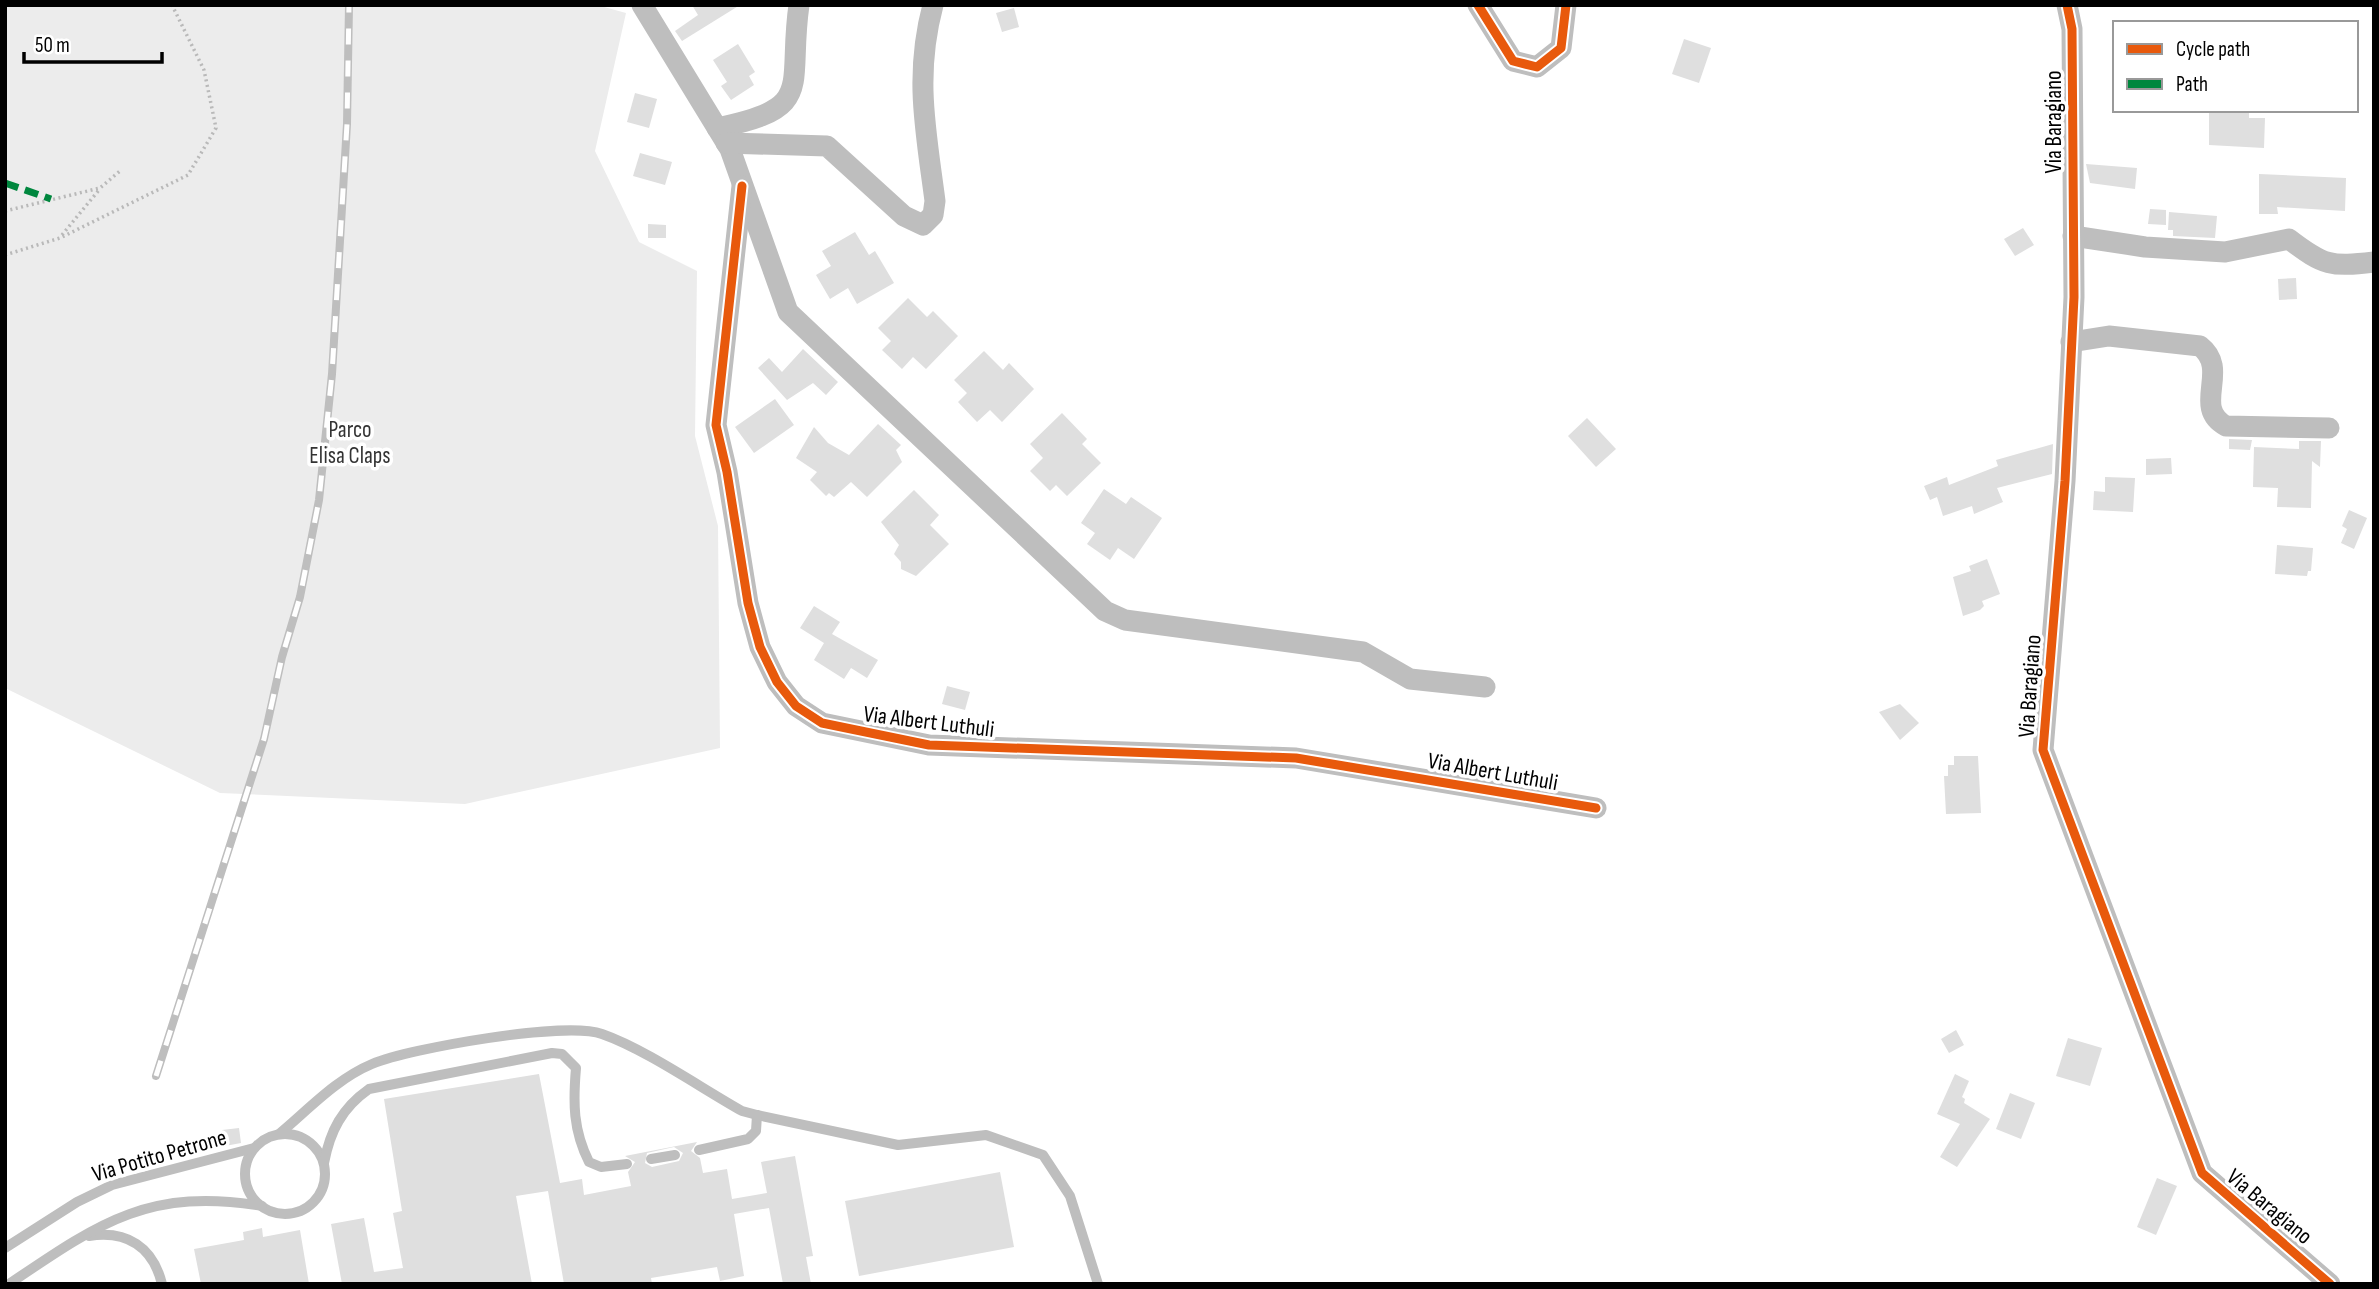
<svg xmlns="http://www.w3.org/2000/svg" width="2379" height="1289" viewBox="0 0 2379 1289" font-family="'Sofia Sans Condensed',sans-serif">
<rect width="100%" height="100%" fill="#fff"/>
<polygon fill="#ececec" points="5,5 597,5 626,13 595,151 639,242 697,271 695,436 718,526 720,748 465,804 220,793 5,688"/>
<g fill="#dfdfdf" fill-rule="evenodd">
<polygon points="692,5 740,5 682,41 675,31 698,15"/>
<polygon points="1014,8 1019,27 1002,32 996,13"/>
<polygon points="1684,39 1711,48 1699,83 1672,74"/>
<polygon points="738,44 755,72 749,76 754,85 731,100 721,86 727,82 713,60"/>
<polygon points="635,93 657,99 649,128 627,122"/>
<polygon points="2209,110 2249,110 2249,118 2265,118 2264,148 2209,145"/>
<polygon points="640,153 672,162 665,185 633,176"/>
<polygon points="2086,164 2137,168 2135,189 2090,183"/>
<polygon points="2259,174 2346,178 2345,211 2277,207 2278,214 2259,214"/>
<polygon points="2150,209 2166,210 2166,225 2148,224"/>
<polygon points="2169,212 2217,216 2215,238 2173,236 2173,230 2168,230"/>
<polygon points="648,224 666,225 666,238 648,238"/>
<polygon points="2023,228 2034,245 2015,256 2004,239"/>
<polygon points="855,232 869,255 875,251 894,283 857,304 848,288 830,299 816,275 831,266 822,251"/>
<polygon points="2296,278 2297,299 2279,300 2278,279"/>
<polygon points="908,298 927,317 933,311 958,336 926,369 913,357 902,369 882,350 891,341 878,328"/>
<polygon points="803,349 838,382 826,395 813,383 787,400 758,368 769,358 782,372"/>
<polygon points="984,351 1003,370 1009,363 1034,389 1002,422 990,410 977,422 958,402 967,393 954,380"/>
<polygon points="775,399 794,425 754,453 735,427"/>
<polygon points="1062,413 1087,439 1082,444 1101,463 1067,496 1056,485 1050,491 1030,471 1043,458 1030,444"/>
<polygon points="1587,418 1616,449 1596,467 1568,436"/>
<polygon points="878,424 901,445 896,450 902,462 867,497 851,482 834,497 829,493 826,496 810,480 817,472 796,458 814,427 828,443 849,455"/>
<polygon points="2229,439 2252,440 2250,450 2229,449"/>
<polygon points="2299,441 2321,441 2320,467 2312,461 2311,508 2277,507 2278,488 2253,487 2254,447 2299,449"/>
<polygon points="2053,444 2052,474 1997,488 2003,502 1974,514 1972,506 1943,516 1937,497 1930,500 1924,486 1947,477 1949,485 1998,466 1996,460"/>
<polygon points="2171,458 2172,474 2146,475 2146,459"/>
<polygon points="2105,477 2135,478 2133,512 2093,510 2094,491 2105,492"/>
<polygon points="1104,489 1126,504 1131,497 1162,518 1134,559 1118,548 1110,560 1087,544 1095,533 1081,523"/>
<polygon points="914,490 939,515 930,525 949,544 916,576 901,569 901,562 894,554 899,545 881,522"/>
<polygon points="2349,510 2367,518 2354,549 2341,543 2347,529 2342,526"/>
<polygon points="2277,545 2313,548 2311,571 2308,571 2307,576 2275,574"/>
<polygon points="1987,559 2000,594 1982,601 1984,606 1980,610 1963,616 1953,577 1971,571 1969,566"/>
<polygon points="814,606 840,622 832,634 878,660 867,678 851,668 844,679 814,660 824,643 800,628"/>
<polygon points="947,686 970,692 965,710 942,704"/>
<polygon points="1900,704 1919,723 1900,740 1879,712"/>
<polygon points="1954,756 1978,756 1981,813 1946,814 1944,776 1948,776 1948,765 1954,765"/>
<polygon points="1956,1030 1964,1045 1949,1053 1941,1039"/>
<polygon points="2068,1038 2102,1048 2090,1086 2056,1076"/>
<path d="M 539,1074 L 560,1183 L 582,1179 L 584,1195 L 631,1186 L 628,1172 L 635,1162 L 625,1156 L 697,1142 L 691,1151 L 700,1158 L 703,1173 L 727,1169 L 732,1199 L 767,1193 L 761,1162 L 795,1156 L 813,1256 L 806,1257 L 811,1284 L 783,1284 L 769,1208 L 734,1214 L 744,1276 L 720,1281 L 717,1267 L 651,1278 L 652,1284 L 564,1284 L 548,1191 L 516,1196 L 532,1284 L 342,1284 L 331,1224 L 364,1218 L 374,1272 L 403,1268 L 393,1213 L 402,1211 L 384,1099 ZM 674,1147 L 683,1153 L 679,1161 L 652,1167 L 645,1163 L 647,1153 Z"/>
<polygon points="1955,1074 1969,1081 1962,1097 1965,1099 1964,1103 1990,1119 1957,1167 1940,1157 1960,1124 1937,1114"/>
<polygon points="2010,1093 2035,1103 2021,1139 1996,1129"/>
<polygon points="239,1128 241,1143 225,1146 222,1130"/>
<polygon points="1000,1172 1014,1247 859,1276 845,1201"/>
<polygon points="2157,1178 2177,1186 2156,1235 2137,1227"/>
<polygon points="262,1228 263,1237 300,1230 309,1284 201,1284 194,1249 244,1240 243,1232"/>
</g>
<g fill="none" stroke-linecap="round" stroke-linejoin="round">
<g stroke="#b9b9b9" stroke-width="3.5" stroke-dasharray="2 3.5" stroke-linecap="butt">
<polyline points="5,211 100,188 120,171"/>
<polyline points="62,235 99,190"/>
<polyline points="5,255 60,238 188,175 216,128 204,70 172,5"/>
</g>
<g stroke="#bebebe" stroke-width="10">
<path d="M 279,1134 C 308,1110 336,1079 372,1064 C 411,1048 565,1021 602,1034 C 645,1049 701,1088 742,1111 L 757,1115 L 898,1145 L 986,1135 L 1043,1155 L 1070,1196 L 1098,1284"/>
<circle cx="285" cy="1174" r="40"/>
<polyline points="699,1150 748,1139 756,1131 757,1115"/>
<polyline points="651,1159 675,1155"/>
<path d="M 324,1163 C 330,1131 342,1108 369,1089 L 552,1053 L 562,1054 L 576,1068 C 573,1103 573,1130 589,1162 L 601,1167 L 627,1164"/>
<path d="M 89,1236 C 127,1230 153,1247 162,1284"/>
<polyline points="5,1248 77,1202 112,1185 254,1148"/>
<path d="M 9,1284 C 99,1223 149,1187 262,1206"/>
</g>
<g stroke="#bebebe" stroke-width="21">
<polyline points="642,5 730,149 788,312 1105,611 1125,620 1363,652 1410,679 1485,687"/>
<polyline points="1478,5 1513,61 1537,67 1561,48 1566,5"/>
<polyline points="2067,5 2072,29 2074,297 2065,481 2043,750 2202,1173 2330,1284"/>
<path d="M 717,128 C 817,108 787,88 799,5"/>
<path d="M 726,143 L 827,146 L 904,216 L 923,225 L 933,215 L 935,201 C 926,131 914,76 933,5"/>
<polyline points="742,186 716,425 727,472 748,603 760,647 777,682 796,706 822,723 929,745 1296,758 1596,808"/>
<path d="M 2073,236 L 2145,247 L 2225,252 L 2289,239 C 2324,266 2331,267 2374,262"/>
<path d="M 2071,342 L 2109,336 L 2200,346 C 2231,370 2191,407 2226,426 L 2329,428"/>
</g>
<g stroke="#bebebe" stroke-width="8">
<polyline id="rail" points="156,1076 264,739 282,657 300,597 319,500 332,374 347,124 349,5"/>
</g>
<use href="#rail" stroke="#fff" stroke-width="5" stroke-dasharray="16" stroke-linecap="butt"/>
<polyline stroke="#00873e" stroke-width="7" stroke-dasharray="14 7" stroke-linecap="butt" points="5,183 51,199"/>
<g stroke="#fff" stroke-width="13">
<g id="cycleway">
<polyline points="1478,5 1513,61 1537,67 1561,48 1566,5"/>
<polyline points="2067,5 2072,29 2074,297 2065,481 2043,750 2202,1173 2330,1284"/>
<polyline points="742,186 716,425 727,472 748,603 760,647 777,682 796,706 822,723 929,745 1296,758 1596,808"/>
</g>
</g>
<use href="#cycleway" stroke="#e8590c" stroke-width="9"/>
</g>
<g text-anchor="middle" stroke-width="7" stroke-linejoin="round" paint-order="stroke">
<g font-size="23" fill="#000" stroke="#fff">
<text transform="translate(2053 122) rotate(-90)" y="8">Via Baragiano</text>
<text transform="translate(2029 686) rotate(-86)" y="8">Via Baragiano</text>
<text transform="translate(929 721) rotate(7)" y="8">Via Albert Luthuli</text>
<text transform="translate(1493 771) rotate(10)" y="8">Via Albert Luthuli</text>
<text transform="translate(159 1155) rotate(-16)" y="8">Via Potito Petrone</text>
<text transform="translate(2270 1206) rotate(40)" y="8">Via Baragiano</text>
</g>
<g font-size="23" fill="#333" stroke="#fff">
<text x="350" y="437">Parco<tspan x="350" dy="26">Elisa Claps</tspan></text>
</g>
</g>
<rect width="2379" height="1289" fill="none" stroke="#000000" stroke-width="14"/>
<rect x="2113" y="21" width="245" height="91" fill="#ffffff" stroke="#999999" stroke-width="2"/>
<rect x="2127" y="44" width="35" height="10" fill="#e8590c" stroke="#999999" stroke-width="2"/>
<text x="2176" y="56" font-size="21" fill="#000000">Cycle path</text>
<rect x="2127" y="79" width="35" height="10" fill="#00873e" stroke="#999999" stroke-width="2"/>
<text x="2176" y="91" font-size="21" fill="#000000">Path</text>
<path d="M24 52v10h138v-10" fill="none" stroke="#000000" stroke-width="3.5"/>
<text x="35" y="52" font-size="21" fill="#000000" stroke="#ffffff" stroke-width="5" paint-order="stroke">50 m</text>
</svg>
